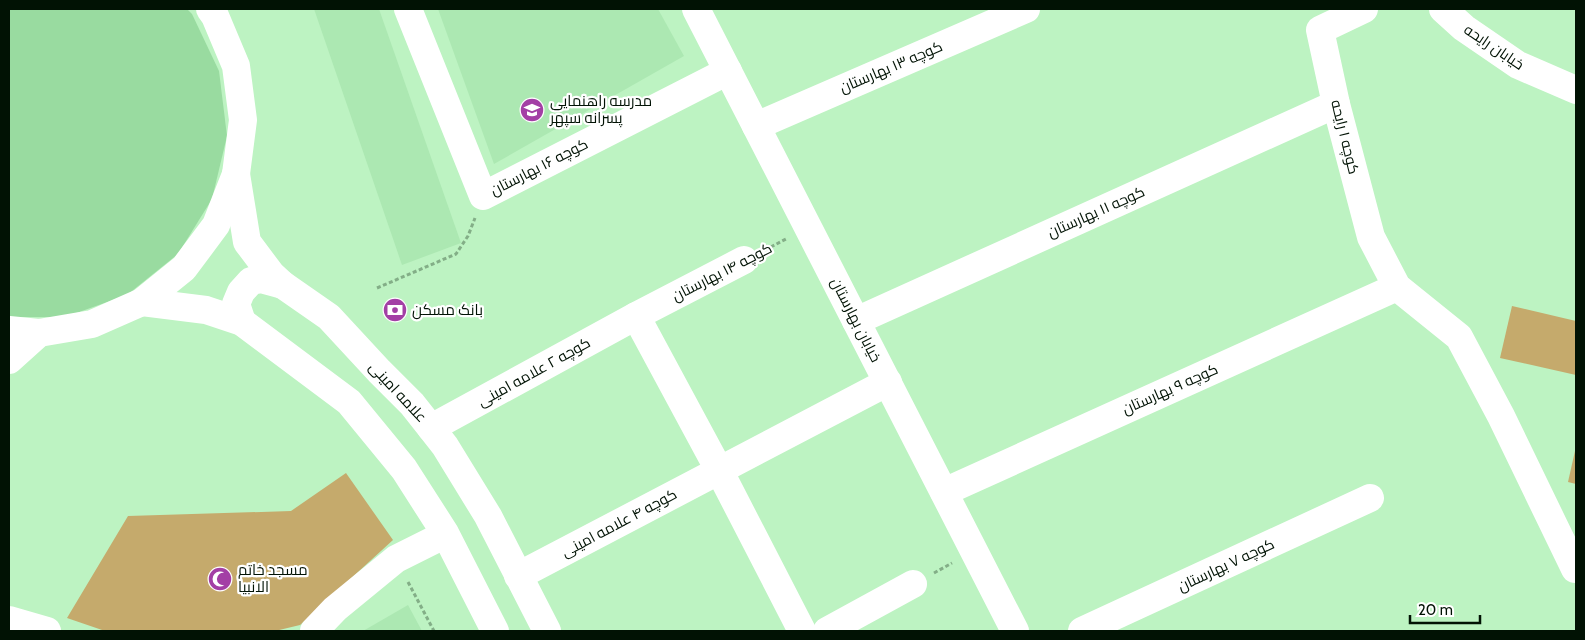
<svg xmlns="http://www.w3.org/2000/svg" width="1585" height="640" viewBox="0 0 1585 640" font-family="Cabin,Cairo,sans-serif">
<rect width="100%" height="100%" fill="#bdf3c2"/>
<g fill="#ace8b2">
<polygon points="314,9 379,9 461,243 402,265"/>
<polygon points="438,9 658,9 684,56 494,164"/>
<polygon points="408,605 422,631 363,631"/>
</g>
<polygon fill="#99dba0" points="9,9 187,9 192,14 219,71 227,136 212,199 178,254 127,295 65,317 9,317"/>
<g fill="#c5aa6c">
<polygon points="1512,306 1576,321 1576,375 1500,358"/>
<polygon points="1575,451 1576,451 1576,484 1568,482"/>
<polygon points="346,473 393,540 300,625 275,631 105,631 67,618 128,516 291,511"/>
</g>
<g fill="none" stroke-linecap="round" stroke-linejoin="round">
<g stroke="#83ae87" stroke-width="3" stroke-dasharray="4 2.5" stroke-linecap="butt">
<polyline points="765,250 786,239"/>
<polyline points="377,288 456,254 468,236 475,218"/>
<polyline points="934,573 952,563"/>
<polyline points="408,582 434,631"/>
</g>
<g stroke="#fff" stroke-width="28">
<polyline points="408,9 483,196 728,71"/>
<polyline points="696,9 1015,631"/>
<polyline points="1364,9 1320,30 1336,104 1371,237 1397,287 1459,337 1501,416 1575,569"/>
<polyline points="1443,9 1464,28 1518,65 1576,90"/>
<polyline points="756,126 1026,9"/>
<polyline points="636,316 719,470 802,631"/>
<polyline points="856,321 1336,104"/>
<polyline points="431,428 636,316 744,260"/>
<polyline points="944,492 1397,287"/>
<polyline points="518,576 888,382"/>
<polyline points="9,620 47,631"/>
<polyline points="314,631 335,609 396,559 444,535"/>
<polyline points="827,631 913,584"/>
<polyline points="1082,631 1370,498"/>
</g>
<g stroke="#fff" stroke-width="28">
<polyline points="236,174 247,242 271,274 283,285 329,317 379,371 412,404 431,428 445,446 488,516 547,631"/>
<polyline points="142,302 206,310 242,322 349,402 404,469 445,533 495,631"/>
<polyline points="242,322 236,304 241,292 251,281 261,279 283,285"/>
<polyline points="9,330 39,333 92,324 142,302 184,268 216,225 236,174 243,120 236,66 215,16 210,9"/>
<polyline points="9,360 39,333"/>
</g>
</g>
<defs>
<g id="school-disc" transform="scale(1.25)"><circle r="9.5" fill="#a33fa5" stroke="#fff"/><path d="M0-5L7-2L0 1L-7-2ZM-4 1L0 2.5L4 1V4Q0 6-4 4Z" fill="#fff"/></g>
<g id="bank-disc" transform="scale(1.25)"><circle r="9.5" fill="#a33fa5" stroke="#fff"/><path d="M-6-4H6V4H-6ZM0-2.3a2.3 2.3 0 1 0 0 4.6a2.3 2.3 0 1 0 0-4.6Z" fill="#fff"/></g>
<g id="mosque-disc" transform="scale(1.25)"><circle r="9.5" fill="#a33fa5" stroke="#fff"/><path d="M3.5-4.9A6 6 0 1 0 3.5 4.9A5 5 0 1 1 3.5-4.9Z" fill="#fff"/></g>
</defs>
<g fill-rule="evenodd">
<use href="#school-disc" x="532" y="110"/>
<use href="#bank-disc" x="395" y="310"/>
<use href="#mosque-disc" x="220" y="579"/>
</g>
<g text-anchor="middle" stroke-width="4.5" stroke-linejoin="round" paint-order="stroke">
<g font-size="15" fill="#011204" stroke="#fff">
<text transform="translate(1494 47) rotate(34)" y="5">خیابان رایحه</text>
<text transform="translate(891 67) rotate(-23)" y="5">کوچه ۱۳ بهارستان</text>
<text transform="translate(1345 137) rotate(76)" y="5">کوچه ۱ رایحه</text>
<text transform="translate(539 167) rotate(-27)" y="5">کوچه ۱۶ بهارستان</text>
<text transform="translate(1096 212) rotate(-24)" y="5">کوچه ۱۱ بهارستان</text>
<text transform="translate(722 272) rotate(-27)" y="5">کوچه ۱۴ بهارستان</text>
<text transform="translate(856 320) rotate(63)" y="5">خیابان بهارستان</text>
<text transform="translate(534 372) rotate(-29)" y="5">کوچه ۲ علامه امینی</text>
<text transform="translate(1170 389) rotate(-24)" y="5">کوچه ۹ بهارستان</text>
<text transform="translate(398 392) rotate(47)" y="5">علامه امینی</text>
<text transform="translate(619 523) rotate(-28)" y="5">کوچه ۴ علامه امینی</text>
<text transform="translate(1226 565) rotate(-25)" y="5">کوچه ۷ بهارستان</text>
</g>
<g font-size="15" fill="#011204" stroke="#fff" text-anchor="start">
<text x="550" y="106">مدرسه راهنمایی<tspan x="550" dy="17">پسرانه سپهر</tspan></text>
<text x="412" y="315">بانک مسکن</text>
<text x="238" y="575">مسجد خاتم<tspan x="238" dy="17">الانبیا</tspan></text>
</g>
</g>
<rect width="1585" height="640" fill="none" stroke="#011204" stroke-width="20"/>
<path d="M1410 615v8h70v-8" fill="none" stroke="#011204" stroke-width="2.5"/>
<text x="1418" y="615" font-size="15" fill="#011204" stroke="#ffffff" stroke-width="4" paint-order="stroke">20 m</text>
</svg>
